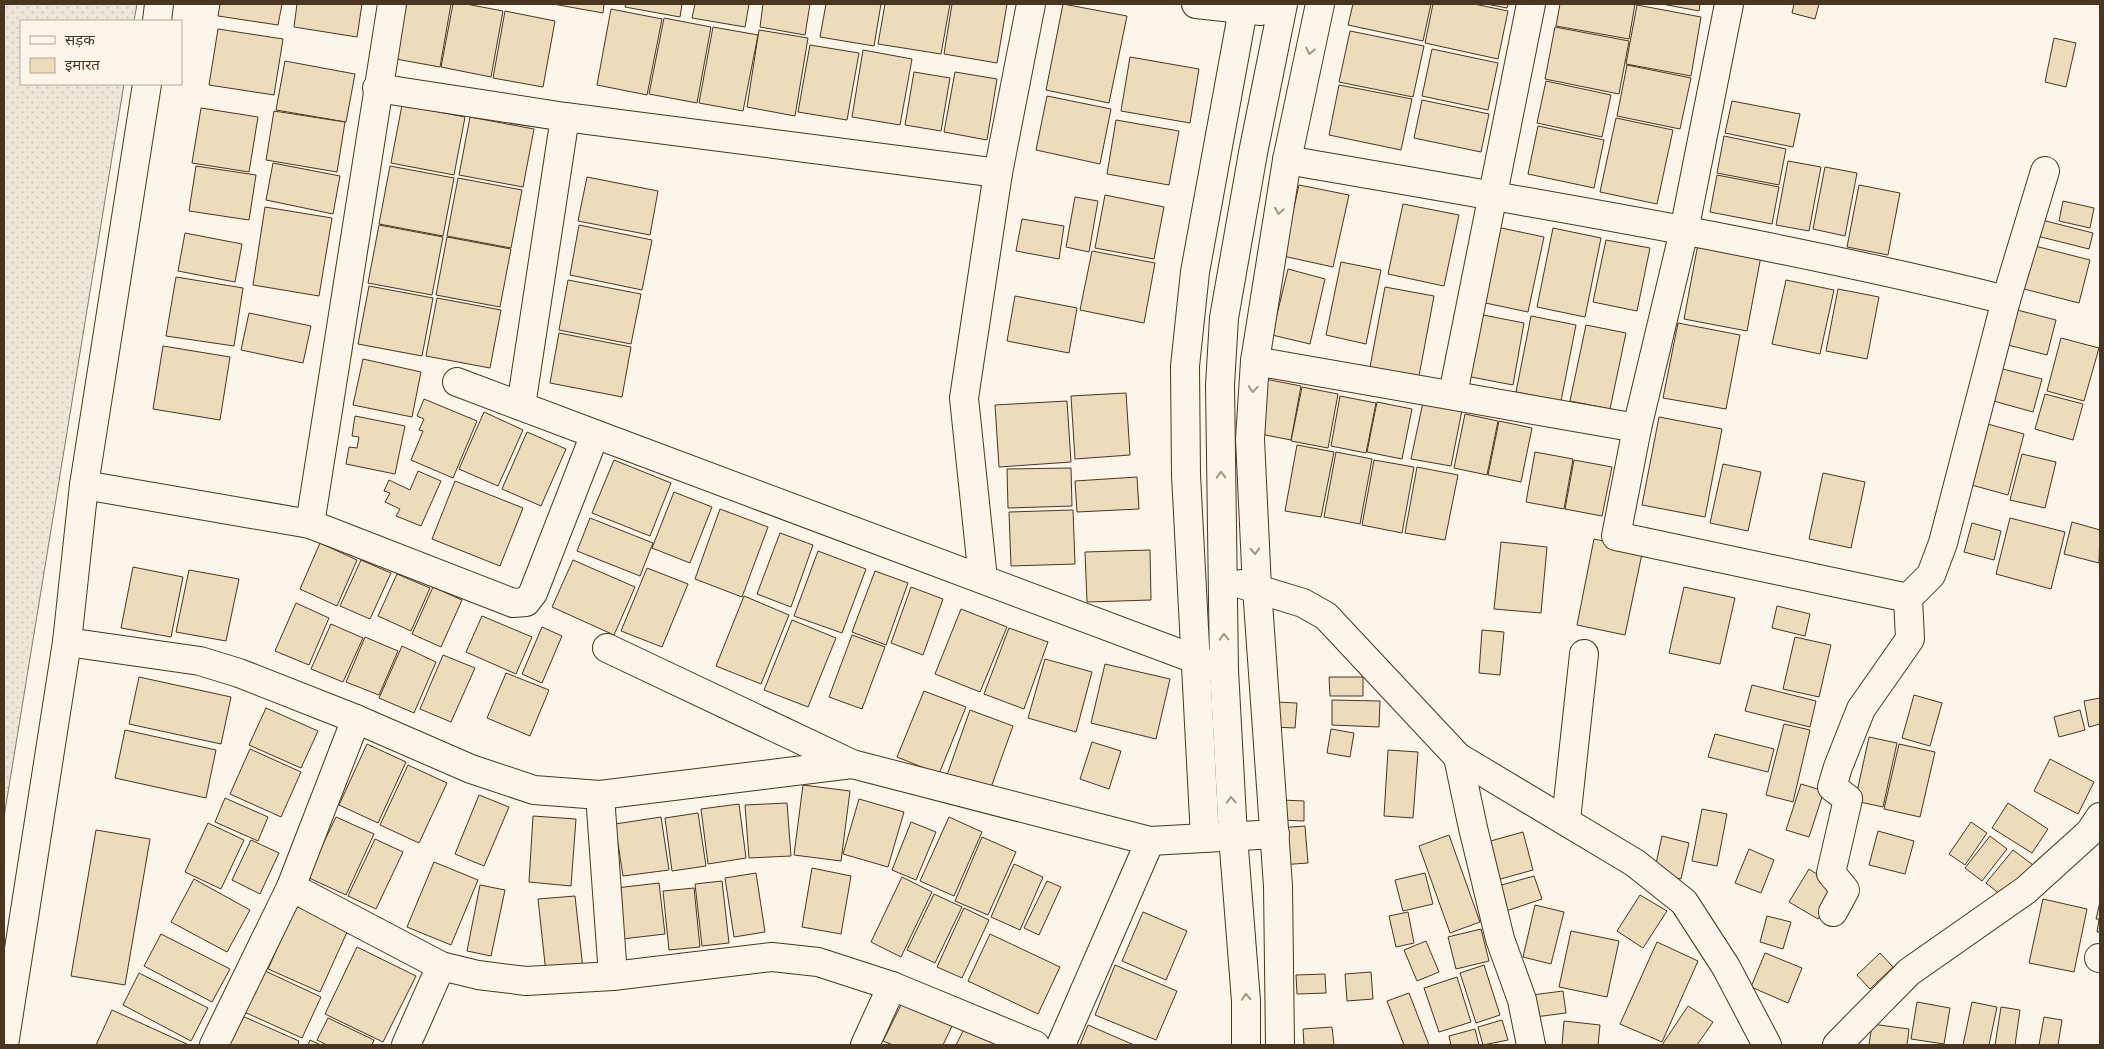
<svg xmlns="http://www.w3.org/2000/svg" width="2104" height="1049" viewBox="0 0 2104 1049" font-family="'DM Sans','Noto Sans Devanagari',sans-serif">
<defs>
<pattern id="grass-dots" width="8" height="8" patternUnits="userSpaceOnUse" patternTransform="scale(1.25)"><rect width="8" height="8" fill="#ede6d9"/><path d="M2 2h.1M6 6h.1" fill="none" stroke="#cdc6ba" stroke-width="1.8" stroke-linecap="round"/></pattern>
</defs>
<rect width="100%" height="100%" fill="#fbf6e9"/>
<polygon fill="url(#grass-dots)" stroke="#887966" points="4,4 137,4 134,21 21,21 21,84 124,84 4,817"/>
<g fill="#ecdcbc" stroke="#4a3520">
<polygon points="220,4 282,4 278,25 218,16"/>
<polygon points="297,4 362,4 357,37 294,27"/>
<polygon points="400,4 451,4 440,67 390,58"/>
<polygon points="453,4 466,4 503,11 491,77 441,67"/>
<polygon points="553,4 604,4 603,13"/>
<polygon points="626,4 682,4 680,17 625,7"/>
<polygon points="695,4 749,4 745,27 692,18"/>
<polygon points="763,4 810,4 805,35 760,27"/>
<polygon points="826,4 881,4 874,46 820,37"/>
<polygon points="885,4 950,4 941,54 878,44"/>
<polygon points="952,4 1007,4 997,63 944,54"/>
<polygon points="1063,4 1127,16 1109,103 1046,90"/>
<polygon points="1353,4 1431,4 1423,41 1348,25"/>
<polygon points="1433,4 1474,4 1508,11 1498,59 1425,43"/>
<polygon points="1486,4 1508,4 1507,8"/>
<polygon points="1560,4 1635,4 1629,39 1556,26"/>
<polygon points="1662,4 1700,4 1699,11"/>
<polygon points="1794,4 1819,4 1815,19 1792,13"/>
<polygon points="1637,5 1701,17 1691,76 1626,64"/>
<polygon points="611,9 662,19 647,95 597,85"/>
<polygon points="505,11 555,21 543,87 493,78"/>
<polygon points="664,18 711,27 697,103 649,94"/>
<polygon points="713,27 758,35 743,111 699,103"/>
<polygon points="1555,27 1629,41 1619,94 1545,79"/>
<polygon points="218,29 283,39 274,95 209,85"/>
<polygon points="759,30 808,38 795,116 747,107"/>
<polygon points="1350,31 1424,46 1413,97 1339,82"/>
<polygon points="2054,38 2076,43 2066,87 2045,82"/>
<polygon points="810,45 859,53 847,120 798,112"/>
<polygon points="1432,49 1498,63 1488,110 1422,96"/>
<polygon points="863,50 912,59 900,125 852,117"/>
<polygon points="1130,57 1199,69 1190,123 1121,111"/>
<polygon points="285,61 355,74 346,122 276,110"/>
<polygon points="1627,65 1691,78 1680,129 1617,116"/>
<polygon points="914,72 950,78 941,131 905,125"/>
<polygon points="955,72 997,79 987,140 944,132"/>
<polygon points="1546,81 1611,95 1602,137 1537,123"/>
<polygon points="1339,85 1412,99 1401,150 1329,135"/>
<polygon points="1047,96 1111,109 1100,164 1036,150"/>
<polygon points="1422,100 1489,114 1481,152 1414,138"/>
<polygon points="1732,101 1800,114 1793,147 1725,133"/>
<polygon points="402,105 465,117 454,175 391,163"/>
<polygon points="201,108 258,117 249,172 192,163"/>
<polygon points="274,111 345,122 337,172 266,160"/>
<polygon points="470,117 534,129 523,187 459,175"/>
<polygon points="1616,118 1673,130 1657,204 1600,192"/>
<polygon points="1116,120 1179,131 1169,185 1107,174"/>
<polygon points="1538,126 1604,140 1594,188 1528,174"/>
<polygon points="1724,136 1786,149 1779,185 1717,173"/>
<polygon points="1788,161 1821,167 1809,231 1776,225"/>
<polygon points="273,163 340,176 333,214 266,200"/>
<polygon points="196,166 256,175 249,220 189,211"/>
<polygon points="390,166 454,178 443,236 379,224"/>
<polygon points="1825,167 1857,173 1845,236 1813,229"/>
<polygon points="1717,175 1779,187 1772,224 1710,212"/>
<polygon points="587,177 658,191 650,235 578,221"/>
<polygon points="458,178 522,190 511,248 447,236"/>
<polygon points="1299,185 1349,195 1333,267 1283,256"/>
<polygon points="1859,185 1900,193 1888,255 1847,247"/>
<polygon points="1105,195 1164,207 1154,259 1095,248"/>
<polygon points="1075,197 1098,201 1089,252 1066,247"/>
<polygon points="2063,201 2094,208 2090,228 2059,221"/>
<polygon points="1403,204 1459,215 1444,286 1388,274"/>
<polygon points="265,207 332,218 319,296 253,285"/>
<polygon points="1022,219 1064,226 1059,259 1016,251"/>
<polygon points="2042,220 2093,233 2089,249 2037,236"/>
<polygon points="379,225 443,237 432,295 368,283"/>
<polygon points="579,225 652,240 642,290 570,275"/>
<polygon points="1492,226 1544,237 1528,312 1476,301"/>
<polygon points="1553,228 1601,238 1585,317 1537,307"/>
<polygon points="185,233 242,244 235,282 178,271"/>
<polygon points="447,237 511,249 500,307 436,295"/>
<polygon points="1606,240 1650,248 1637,311 1593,302"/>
<polygon points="1698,244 1761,256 1747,331 1684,319"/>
<polygon points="2031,245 2090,260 2079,303 2020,288"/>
<polygon points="1092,251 1155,263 1144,323 1080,310"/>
<polygon points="1341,262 1381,270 1366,344 1326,335"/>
<polygon points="1288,269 1325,279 1310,344 1272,335"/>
<polygon points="176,277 243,288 234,346 166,336"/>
<polygon points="568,280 641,294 631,344 559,330"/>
<polygon points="1786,280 1834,290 1820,354 1772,344"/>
<polygon points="369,286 433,298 422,356 358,344"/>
<polygon points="1385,287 1434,296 1419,376 1370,367"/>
<polygon points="1838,289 1879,297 1867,359 1826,351"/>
<polygon points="1015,296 1077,308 1069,353 1007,341"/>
<polygon points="437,298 501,310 490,368 426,356"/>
<polygon points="2017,310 2056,320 2047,355 2008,345"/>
<polygon points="249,313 311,326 303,363 241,350"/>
<polygon points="1478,314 1524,323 1513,385 1466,376"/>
<polygon points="1531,316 1576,325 1561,401 1516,392"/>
<polygon points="1678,323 1740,335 1726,409 1663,398"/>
<polygon points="1586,325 1626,333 1610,409 1570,401"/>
<polygon points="559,333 631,347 622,397 550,383"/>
<polygon points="2061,338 2099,348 2084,401 2047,391"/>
<polygon points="163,346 230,357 220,420 153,409"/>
<polygon points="363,359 421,372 412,417 353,405"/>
<polygon points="1999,368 2042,379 2033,412 1990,400"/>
<polygon points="1265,379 1301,386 1291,440 1255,433"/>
<polygon points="1302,387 1338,394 1328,448 1291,441"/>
<polygon points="1126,393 1130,455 1075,459 1071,396"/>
<polygon points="2045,394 2083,404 2073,440 2035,429"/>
<polygon points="1340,396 1376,403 1366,453 1331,446"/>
<polygon points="424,399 477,421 453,478 411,460 423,431 419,430 424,419 417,416"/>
<polygon points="1067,401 1071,462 999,467 995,405"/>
<polygon points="1377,402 1412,409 1402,459 1367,452"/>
<polygon points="1423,402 1462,410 1451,466 1411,459"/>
<polygon points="484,412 523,430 498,486 459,469"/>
<polygon points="1465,414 1498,421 1487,475 1454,468"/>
<polygon points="355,416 405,426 395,474 346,464 349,447 357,448 359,437 352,436"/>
<polygon points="1659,417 1722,429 1705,517 1642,505"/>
<polygon points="1499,421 1532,428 1521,482 1488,475"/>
<polygon points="1984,423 2024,434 2008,495 1968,484"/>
<polygon points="527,432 566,449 541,506 502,489"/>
<polygon points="1297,445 1334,452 1321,517 1285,511"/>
<polygon points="1336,452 1372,459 1360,524 1324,517"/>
<polygon points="1535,452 1573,459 1564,509 1526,502"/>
<polygon points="2022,454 2056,462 2045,508 2010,500"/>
<polygon points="614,460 671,483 650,536 592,513"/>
<polygon points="1374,460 1414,467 1402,533 1362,525"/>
<polygon points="1574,460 1612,467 1602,516 1565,509"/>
<polygon points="1723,464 1761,472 1748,531 1710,523"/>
<polygon points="1417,467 1458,475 1445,540 1405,533"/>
<polygon points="1071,468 1072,506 1008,508 1007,469"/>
<polygon points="418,471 441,481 421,526 396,516 400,509 385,502 390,493 384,491 389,480 410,490"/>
<polygon points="1823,473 1865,482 1851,548 1809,539"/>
<polygon points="1137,477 1139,509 1077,512 1075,481"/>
<polygon points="455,481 523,508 500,566 432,539"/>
<polygon points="674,492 712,507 690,563 652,548"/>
<polygon points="720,509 768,527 742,597 695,579"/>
<polygon points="1073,510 1075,564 1011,566 1009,512"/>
<polygon points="590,518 653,543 640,576 577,551"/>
<polygon points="2010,518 2065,532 2051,589 1996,574"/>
<polygon points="2072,522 2100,530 2099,563 2064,554"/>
<polygon points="1972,523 2001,531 1994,560 1964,552"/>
<polygon points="780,533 813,545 791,607 757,594"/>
<polygon points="1594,539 1643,549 1625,635 1577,625"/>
<polygon points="1501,542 1547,547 1541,613 1494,609"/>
<polygon points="320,543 357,560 337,606 300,589"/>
<polygon points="1150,550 1151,600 1087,602 1085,552"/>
<polygon points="818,551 866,569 842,633 794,616"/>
<polygon points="361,560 391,573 370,619 340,606"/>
<polygon points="573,560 635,587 614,635 552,607"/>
<polygon points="133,567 183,577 171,637 121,628"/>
<polygon points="647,568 688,584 662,647 621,631"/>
<polygon points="189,570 239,579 226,641 176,632"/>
<polygon points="875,571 908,583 886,645 852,632"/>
<polygon points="397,574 430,588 411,631 378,616"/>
<polygon points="433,587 462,600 441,647 412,634"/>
<polygon points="911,587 943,599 923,655 891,643"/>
<polygon points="1684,587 1735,598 1720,664 1669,653"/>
<polygon points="744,596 789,615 761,684 716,666"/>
<polygon points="296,603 329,618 309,665 275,651"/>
<polygon points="1777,606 1810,614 1805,636 1772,628"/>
<polygon points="961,609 1007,627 980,692 935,674"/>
<polygon points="482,616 532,637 516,674 466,652"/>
<polygon points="792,620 836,638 808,707 764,690"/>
<polygon points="331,624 363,638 343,682 311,669"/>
<polygon points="542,627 562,636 542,683 522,674"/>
<polygon points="1009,628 1048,642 1024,709 984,694"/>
<polygon points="1482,630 1504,632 1500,675 1479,673"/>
<polygon points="852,635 885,647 862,709 829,697"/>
<polygon points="365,637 398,651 379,695 346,682"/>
<polygon points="1795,637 1831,645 1819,697 1783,689"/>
<polygon points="402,646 436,662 414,713 379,698"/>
<polygon points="443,655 475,668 451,722 420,709"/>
<polygon points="1045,659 1092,672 1076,732 1028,718"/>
<polygon points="1105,664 1170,679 1156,739 1091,723"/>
<polygon points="506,673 549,690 530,736 487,718"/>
<polygon points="139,677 231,697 221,744 129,724"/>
<polygon points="1329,677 1363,677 1363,696 1330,696"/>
<polygon points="1752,685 1816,701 1810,727 1745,711"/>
<polygon points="924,691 966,707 939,774 897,757"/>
<polygon points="1914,695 1942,703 1930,746 1902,738"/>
<polygon points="2100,698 2100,724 2089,727 2084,701"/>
<polygon points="1332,700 1380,701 1379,727 1332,725"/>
<polygon points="1275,702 1297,703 1295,728 1274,727"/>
<polygon points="266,708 318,731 301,768 249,745"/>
<polygon points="970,710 1013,726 989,793 946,778"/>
<polygon points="2080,710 2085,730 2059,737 2054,717"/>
<polygon points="1784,724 1810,730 1793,802 1766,795"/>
<polygon points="1331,729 1354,733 1350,757 1327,753"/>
<polygon points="125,730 216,750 206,798 115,778"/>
<polygon points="1715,734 1774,749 1768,772 1708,757"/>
<polygon points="1869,737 1897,743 1883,807 1855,801"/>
<polygon points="1092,742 1121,751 1109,789 1080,779"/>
<polygon points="367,744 406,762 378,823 339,805"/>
<polygon points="1899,744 1935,752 1920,817 1884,809"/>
<polygon points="250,749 301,772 281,817 230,794"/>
<polygon points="1388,750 1418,752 1413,818 1384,816"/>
<polygon points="2050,759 2094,782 2078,814 2034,791"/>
<polygon points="408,765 447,783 419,843 380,825"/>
<polygon points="1801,784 1824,791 1809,837 1786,830"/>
<polygon points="803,785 850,791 841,861 794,855"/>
<polygon points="479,795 509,807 484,866 455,854"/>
<polygon points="225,798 268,817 258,841 215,822"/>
<polygon points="859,799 904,812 888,867 843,854"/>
<polygon points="1281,800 1304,801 1304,821 1280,820"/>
<polygon points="787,803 791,856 749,858 745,805"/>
<polygon points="2008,803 2048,829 2032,853 1992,828"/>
<polygon points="739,804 746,858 708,864 701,809"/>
<polygon points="1702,809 1727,814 1717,866 1692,861"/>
<polygon points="698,813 706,866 672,871 665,818"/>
<polygon points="533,816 576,819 571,886 529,882"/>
<polygon points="336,817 374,834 346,895 307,877"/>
<polygon points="661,817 669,870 623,876 615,824"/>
<polygon points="949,817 982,832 954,896 920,881"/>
<polygon points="911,822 936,832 916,880 892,870"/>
<polygon points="1971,822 1987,833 1965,865 1949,854"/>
<polygon points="208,823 244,840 221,889 185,872"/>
<polygon points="1305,826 1308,863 1280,865 1277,828"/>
<polygon points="96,830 150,839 125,985 71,976"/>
<polygon points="1878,831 1914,841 1905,874 1869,865"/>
<polygon points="1523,832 1533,870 1497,880 1487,842"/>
<polygon points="1449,835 1480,922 1450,933 1419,846"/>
<polygon points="1662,836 1689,843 1681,879 1654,873"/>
<polygon points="1990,836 2007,849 1982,881 1965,868"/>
<polygon points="982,837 1016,852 988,915 955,901"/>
<polygon points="375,839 403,852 376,909 348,896"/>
<polygon points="251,840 279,853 260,894 232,880"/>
<polygon points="1749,849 1774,860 1761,893 1735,883"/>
<polygon points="2013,850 2033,865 2006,899 1986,883"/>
<polygon points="434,862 478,880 451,945 407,927"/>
<polygon points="1014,864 1043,877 1020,930 991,917"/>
<polygon points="812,868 851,876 841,934 802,927"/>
<polygon points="1809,869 1837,887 1818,919 1789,902"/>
<polygon points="756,873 765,932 734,937 725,878"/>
<polygon points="1425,873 1433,904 1403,911 1395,880"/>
<polygon points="1534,876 1542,899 1506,911 1498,886"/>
<polygon points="902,877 932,892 901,957 871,942"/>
<polygon points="194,879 250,910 227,952 171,922"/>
<polygon points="722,881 729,943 702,946 695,884"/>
<polygon points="1047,881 1061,887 1039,935 1024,928"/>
<polygon points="659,883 665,934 622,939 616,888"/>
<polygon points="480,885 505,890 491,956 467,951"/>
<polygon points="694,888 700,947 669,950 663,891"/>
<polygon points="934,894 962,907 935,963 907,950"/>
<polygon points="1640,895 1667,911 1643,948 1617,931"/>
<polygon points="575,896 583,969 546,973 538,899"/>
<polygon points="2043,899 2087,909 2074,972 2029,963"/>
<polygon points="2100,902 2100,932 2097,932 2099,919 2096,919"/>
<polygon points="1535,905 1564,912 1551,964 1523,957"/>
<polygon points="296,906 348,930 320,992 268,969"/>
<polygon points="964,908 989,920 962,978 937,967"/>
<polygon points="1143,912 1187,931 1166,980 1122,961"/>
<polygon points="1408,912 1414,943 1396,947 1389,916"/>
<polygon points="1767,916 1791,922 1783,949 1760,942"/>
<polygon points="1481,929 1489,961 1456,969 1448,937"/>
<polygon points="1571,931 1619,941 1607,997 1559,987"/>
<polygon points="161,934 230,969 212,1002 144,966"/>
<polygon points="990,934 1060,967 1038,1014 968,981"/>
<polygon points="1426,941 1439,972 1417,981 1404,950"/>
<polygon points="1657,942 1698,961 1662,1042 1620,1024"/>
<polygon points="357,947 416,976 383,1042 325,1014"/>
<polygon points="1765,953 1802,968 1788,1003 1751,987"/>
<polygon points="1880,953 1893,967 1870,989 1857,975"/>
<polygon points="1115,965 1177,991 1156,1040 1095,1015"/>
<polygon points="1484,965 1500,1015 1476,1023 1460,973"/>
<polygon points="261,969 321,997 302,1038 242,1011"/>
<polygon points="1371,972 1373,999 1347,1001 1345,974"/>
<polygon points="139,973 208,1008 191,1041 123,1005"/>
<polygon points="1325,974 1326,993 1297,994 1296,975"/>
<polygon points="1457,977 1471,1022 1439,1032 1424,988"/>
<polygon points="1563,991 1566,1013 1535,1017 1532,995"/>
<polygon points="1409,993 1429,1045 1404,1045 1387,1001"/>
<polygon points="903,1001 953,1024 943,1045 893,1045 883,1041"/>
<polygon points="1917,1002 1950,1008 1944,1044 1911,1039"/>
<polygon points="1972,1002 1997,1007 1989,1045 1963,1045"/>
<polygon points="1688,1006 1713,1022 1697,1045 1662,1045"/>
<polygon points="2001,1007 2020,1010 2015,1045 1995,1045"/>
<polygon points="112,1010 189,1045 96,1045"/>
<polygon points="240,1015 299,1041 298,1045 226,1045"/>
<polygon points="2044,1017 2062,1020 2058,1045 2039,1045"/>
<polygon points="328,1018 374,1040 372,1045 327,1045 317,1040"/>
<polygon points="1502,1020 1508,1040 1483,1045 1478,1027"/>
<polygon points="1564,1021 1600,1025 1598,1045 1562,1045"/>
<polygon points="1872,1024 1909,1029 1907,1045 1869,1045"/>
<polygon points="1088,1025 1134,1045 1080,1045"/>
<polygon points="1332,1027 1334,1045 1304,1045 1303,1029"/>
<polygon points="964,1029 1000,1045 956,1045"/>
<polygon points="1475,1029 1479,1045 1451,1045 1449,1036"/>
<polygon points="310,1040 321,1045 308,1045"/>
</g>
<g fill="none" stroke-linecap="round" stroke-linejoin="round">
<g stroke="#4a3520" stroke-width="30">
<g id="minor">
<polyline points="1196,4 1261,11"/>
<polyline points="1729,4 1684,231 1637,428 1616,536 1908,598 1931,575 1943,543 2006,300 2045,171"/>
<polyline points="157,21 159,4"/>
<polyline points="377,88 565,117 998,173"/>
<path d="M 1287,160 C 1527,202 1769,241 2006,300"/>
<polyline points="1255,361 1637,428"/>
<polyline points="457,382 595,434"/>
<polyline points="1453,394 1531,4"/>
<polyline points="521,406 565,117"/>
<polyline points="84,485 310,524 513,603 526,602 533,593 595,434 1224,670"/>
<polyline points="310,524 392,4"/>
<polyline points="983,579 964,398 998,173 1031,4"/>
<polyline points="1241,584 1303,603 1326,616 1458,757 1635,863 1684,902 1726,967 1767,1045"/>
<polyline points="67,642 200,661 239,673 356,719 471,769 534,790 600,795 852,764"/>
<polyline points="607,648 852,764 1150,841 1275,834"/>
<polyline points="1458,757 1473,828 1500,939 1522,1000 1531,1045"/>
<polyline points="600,795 613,976"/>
<polyline points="1566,820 1584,654"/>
<polyline points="1205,838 1186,475 1185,366 1195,272 1244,4"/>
<polyline points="291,887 441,966 478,975 526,981 613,976 772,957 818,962 892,986 1035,1045"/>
<polyline points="1833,912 1845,890 1831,873 1848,799 1832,787 1838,767 1861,709 1910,639 1908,598"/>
<polyline points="2099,958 2100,958"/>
<polyline points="4,1045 67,642 84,485 147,84"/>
<polyline points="214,1045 291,887 356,719"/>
<polyline points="406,1045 441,966"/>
<polyline points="865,1045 892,986"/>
<polyline points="1061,1045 1150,841"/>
<polyline points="1246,1045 1246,1001 1233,836 1224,670 1220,385 1224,318 1253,153 1283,4"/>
<polyline points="1280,1045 1278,886 1257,588 1250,439 1255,361 1287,160 1320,4"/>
<polyline points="1837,1045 1909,972 2026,890 2090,832 2100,817"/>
</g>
</g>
<use href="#minor" stroke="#fbf6e9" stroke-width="28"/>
</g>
<defs><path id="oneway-chevron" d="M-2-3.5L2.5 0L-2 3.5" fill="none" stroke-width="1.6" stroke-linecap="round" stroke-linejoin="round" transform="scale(1.25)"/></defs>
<g stroke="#a29684">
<use href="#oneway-chevron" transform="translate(1310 51) rotate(102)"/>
<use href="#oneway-chevron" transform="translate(1279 211) rotate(99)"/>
<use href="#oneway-chevron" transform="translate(1253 389) rotate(94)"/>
<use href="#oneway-chevron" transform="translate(1221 475) rotate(-91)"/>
<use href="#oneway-chevron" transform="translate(1255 551) rotate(87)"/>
<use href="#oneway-chevron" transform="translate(1224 637) rotate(-92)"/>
<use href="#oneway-chevron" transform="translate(1231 800) rotate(-93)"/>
<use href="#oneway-chevron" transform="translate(1246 997) rotate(-93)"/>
</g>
<rect width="2104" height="1049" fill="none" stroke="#4a3520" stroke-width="10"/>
<rect x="20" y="20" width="162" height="65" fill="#fbf6e9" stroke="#b4a999"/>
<rect x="30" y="36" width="25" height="8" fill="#fbf6e9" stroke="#b4a999"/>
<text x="65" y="45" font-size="15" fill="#4a3520">सड़क</text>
<rect x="30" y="58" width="25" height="15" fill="#ecdcbc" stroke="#b4a999"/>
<text x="65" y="70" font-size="15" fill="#4a3520">इमारत</text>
</svg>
